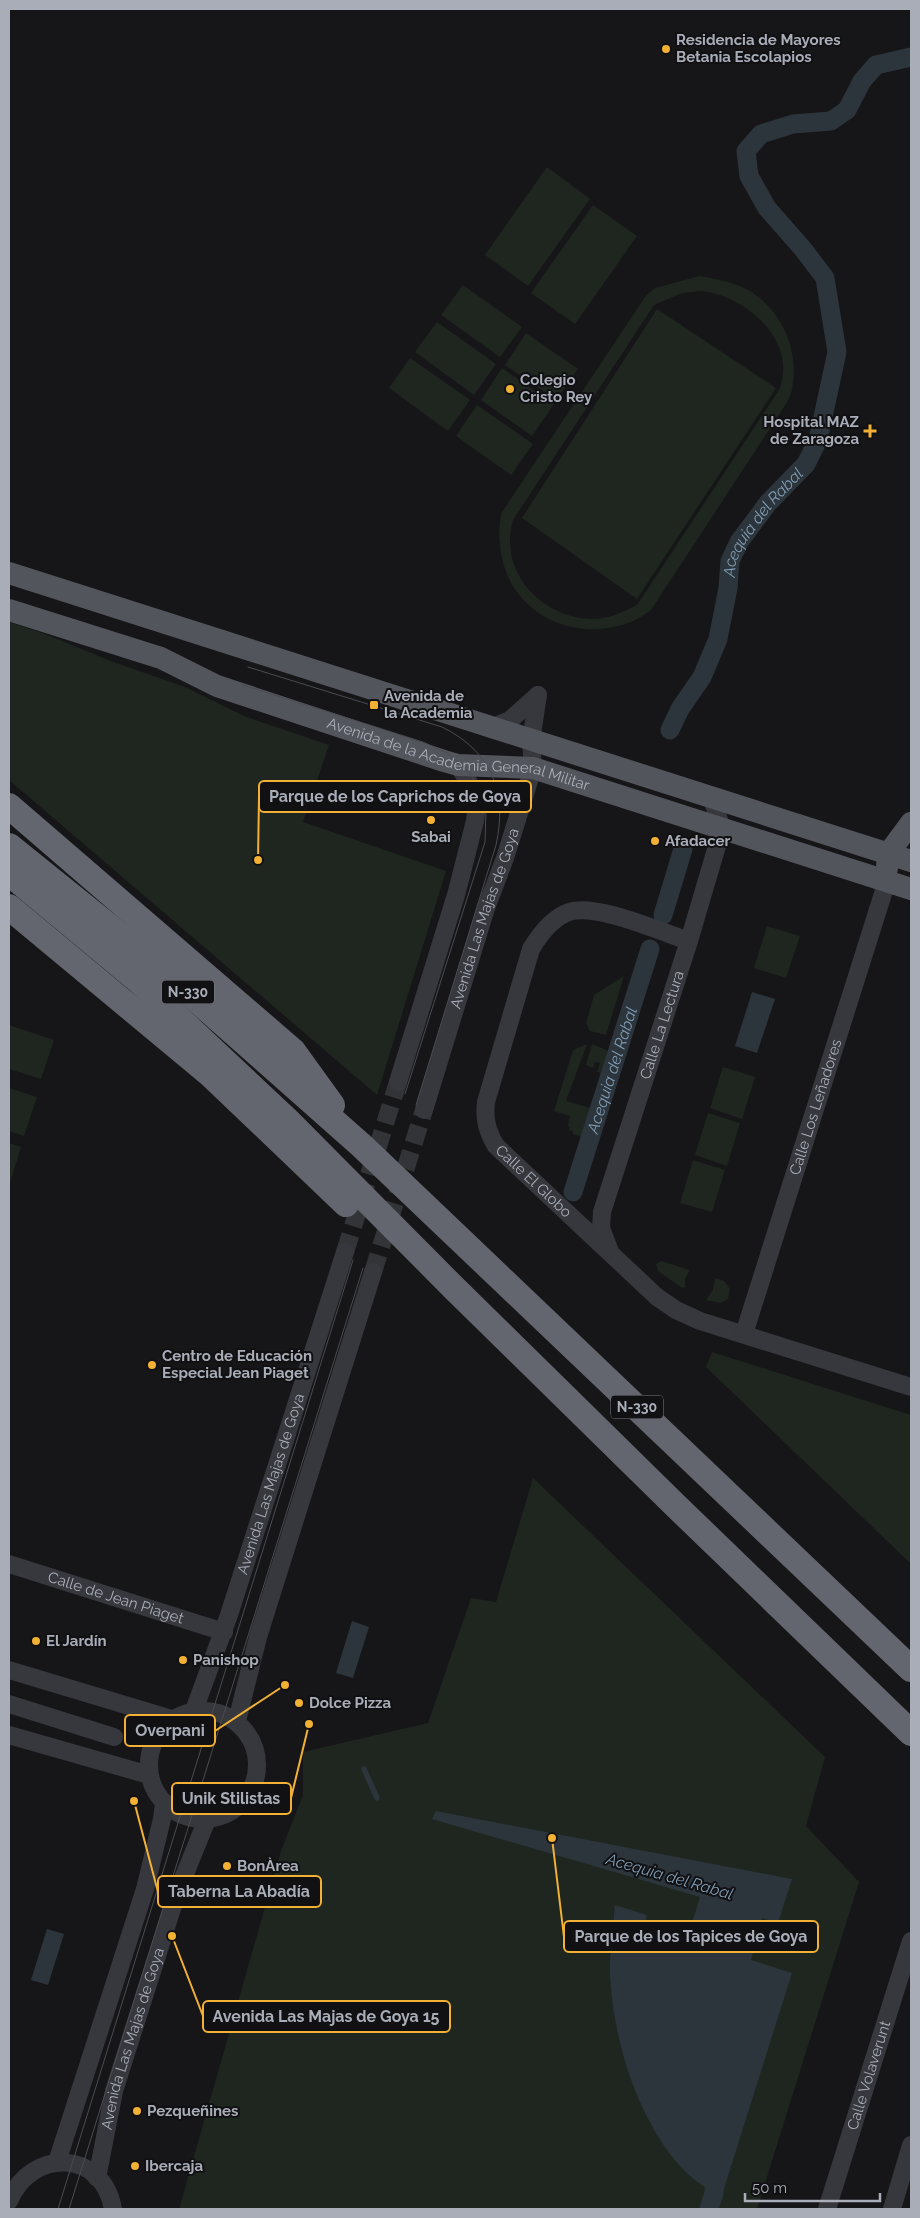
<svg xmlns="http://www.w3.org/2000/svg" width="920" height="2218" viewBox="0 0 920 2218" font-family="Raleway,sans-serif">
<rect width="100%" height="100%" fill="#161618"/>
<g fill="#1e261f" fill-rule="evenodd">
<polygon points="547,167 590,199 528,286 485,255"/>
<polygon points="593,205 637,236 575,324 531,293"/>
<path d="M 700,276 C 716,279 733,282 748,290 C 782,309 800,352 792,389 C 791,396 786,404 782,410 L 651,610 C 645,614 638,619 631,622 C 575,644 511,615 501,553 C 499,539 498,526 502,512 L 645,297 L 655,288 ZM 701,291 C 745,295 799,341 779,390 L 637,605 C 623,612 608,619 593,619 C 541,618 498,571 513,520 L 654,305 L 682,293 Z"/>
<polygon points="463,285 522,327 500,357 441,315"/>
<polygon points="657,309 776,388 637,599 522,518"/>
<polygon points="437,322 496,364 474,395 415,352"/>
<polygon points="526,333 578,369 556,400 505,365"/>
<polygon points="410,358 470,400 448,431 389,388"/>
<polygon points="502,368 554,404 532,436 481,400"/>
<polygon points="477,405 533,444 511,475 456,436"/>
<polygon points="9,622 45,634 108,660 185,687 244,716 329,745 303,822 446,871 377,1095 9,780"/>
<polygon points="767,926 800,936 786,978 754,968"/>
<polygon points="624,976 606,1035 590,1031 586,1023 594,995"/>
<polygon points="9,1025 54,1040 41,1079 9,1069"/>
<polygon points="587,1044 566,1101 591,1108 582,1137 573,1134 573,1131 569,1130 570,1127 568,1126 570,1116 554,1111 573,1050"/>
<polygon points="592,1044 609,1051 602,1073 597,1072 600,1063 595,1062 593,1068 586,1065"/>
<polygon points="723,1067 755,1077 742,1119 710,1108"/>
<polygon points="9,1088 37,1097 24,1136 9,1131"/>
<polygon points="708,1113 740,1123 727,1166 695,1155"/>
<polygon points="9,1143 21,1147 9,1186"/>
<polygon points="693,1160 725,1170 712,1212 680,1203"/>
<polygon points="661,1261 690,1270 685,1279 685,1287 682,1288 658,1271 656,1264"/>
<polygon points="715,1278 724,1281 730,1289 728,1299 721,1303 706,1300 713,1290"/>
<polygon points="712,1352 911,1415 911,1564 706,1367"/>
<polygon points="533,1478 825,1757 806,1826 859,1882 757,2209 179,2209 281,1851 303,1795 303,1752 428,1723 471,1598 496,1602"/>
</g>
<g fill="#2c353c">
<polygon points="752,992 775,999 757,1053 735,1046"/>
<polygon points="352,1621 369,1627 353,1678 336,1673"/>
<path d="M 436,1811 L 792,1879 L 778,1923 L 762,1918 L 751,1960 L 792,1973 L 721,2198 C 704,2187 686,2175 674,2159 C 635,2110 614,2040 610,1977 C 609,1953 613,1929 615,1905 L 647,1915 L 644,1927 L 687,1940 L 700,1897 L 432,1819 Z"/>
<polygon points="47,1929 64,1934 48,1985 31,1980"/>
</g>
<g fill="none" stroke-linecap="round" stroke-linejoin="round">
<polyline stroke="#2c353c" stroke-width="5.5" points="364,1769 377,1798"/>
<g stroke="#2c353c" stroke-width="19">
<path id="s1" d="M 670,730 L 680,709 L 702,677 L 718,639 L 728,588 L 730,561 L 739,542 L 768,503 L 806,464 L 818,440 L 837,352 L 825,278 L 803,249 L 767,208 L 749,176 L 746,151 L 761,134 L 793,124 L 831,121 L 847,110 L 862,81 L 876,65 L 911,57"/>
<polyline points="663,915 683,849"/>
<path id="s2" d="M 573,1192 L 650,949"/>
<polyline points="709,2209 714,2193 715,2169"/>
</g>
<g stroke="#333438" stroke-width="18" stroke-dasharray="18 9" stroke-linecap="butt">
<polyline points="345,1252 398,1082"/>
<polyline points="373,1272 424,1110"/>
</g>
<g stroke="#37383d" stroke-width="18">
<polyline points="490,728 510,720 538,695"/>
<path id="s3" d="M 689,941 C 661,932 596,903 569,912 C 552,918 540,934 531,949 L 486,1102 C 484,1119 487,1131 496,1146 L 657,1297 L 676,1310 L 700,1321 L 911,1387"/>
<polyline points="398,1082 456,895 475,821 477,804 476,794 458,765"/>
<path id="s4" d="M 424,1110 L 486,908 L 505,858 L 533,768 L 531,741 L 538,695"/>
<path id="s5" d="M 609,1249 L 601,1228 L 602,1212 L 689,941 L 722,829 L 711,796"/>
<path id="s6" d="M 744,1334 L 887,881"/>
<path id="s7" d="M 9,1564 L 224,1632"/>
<polyline points="9,1670 172,1719"/>
<polyline points="9,1704 114,1737"/>
<circle cx="203" cy="1765" r="54"/>
<path id="s8" d="M 193,1713 L 229,1615 L 345,1252"/>
<polyline points="237,1721 258,1637 373,1272"/>
<polyline points="9,1735 149,1775"/>
<polyline points="57,2162 145,1889 162,1819 164,1803"/>
<path id="s9" d="M 97,2178 L 114,2091 L 176,1896 L 208,1817"/>
<path d="M 9,2201 C 32,2147 103,2150 113,2209"/>
<path id="s10" d="M 827,2209 L 911,1941"/>
<polyline points="892,2209 911,2145"/>
</g>
<g stroke="#53555c" stroke-width="22">
<polyline points="9,573 911,861"/>
<path id="s11" d="M 9,610 L 161,658 L 217,686 L 444,761 L 458,765 L 533,768 L 911,889"/>
<polyline points="887,868 888,854 911,823"/>
</g>
<g stroke="#63666e" stroke-width="26">
<polyline points="9,806 293,1051 332,1105"/>
<polyline points="9,846 163,970 362,1146 911,1669"/>
<polyline points="9,873 139,981 287,1120 454,1288 676,1506 911,1733"/>
<polyline points="9,907 211,1075 346,1204"/>
</g>
<g stroke="#4a4c52" stroke-width="1">
<path d="M 248,667 L 442,727 C 491,751 508,792 496,845 L 416,1105"/>
<polyline points="243,685 423,742 449,754 469,772 480,790 486,809 485,842 405,1094"/>
<polyline points="58,2209 353,1260"/>
<polyline points="69,2209 363,1268"/>
</g>
</g>
<g fill="#f2b134" stroke="#111113" stroke-width="2">
<circle cx="666" cy="49" r="5"/>
<circle cx="510" cy="389" r="5"/>
<path d="M867.5 423.5h5v5h5v5h-5v5h-5v-5h-5v-5h5z"/>
<rect x="369" y="700" width="10" height="10" rx="2.5"/>
<circle cx="431" cy="820" r="5"/>
<circle cx="655" cy="841" r="5"/>
<circle cx="152" cy="1365" r="5"/>
<circle cx="36" cy="1641" r="5"/>
<circle cx="183" cy="1660" r="5"/>
<circle cx="299" cy="1703" r="5"/>
<circle cx="227" cy="1866" r="5"/>
<circle cx="137" cy="2111" r="5"/>
<circle cx="135" cy="2166" r="5"/>
</g>
<g text-anchor="middle" stroke-width="4" stroke-linejoin="round" paint-order="stroke">
<g fill="#111113" stroke="#7b7e86" stroke-width="1">
<rect x="162" y="980.5" width="52" height="23" rx="4"/>
<rect x="611" y="1395.5" width="52" height="23" rx="4"/>
</g>
<g font-size="14" font-weight="bold" fill="#a8adb8">
<text x="188" y="997">N-330</text>
<text x="637" y="1412">N-330</text>
</g>
<g font-size="15" font-weight="bold" fill="#a8adb8" stroke="#111113" text-anchor="start">
<text x="676" y="45">Residencia de Mayores<tspan x="676" dy="17">Betania Escolapios</tspan></text>
<text x="520" y="385">Colegio<tspan x="520" dy="17">Cristo Rey</tspan></text>
<text x="859" y="427" text-anchor="end">Hospital MAZ<tspan x="859" dy="17">de Zaragoza</tspan></text>
<text x="384" y="701">Avenida de<tspan x="384" dy="17">la Academia</tspan></text>
<text x="431" y="842" text-anchor="middle">Sabai</text>
<text x="665" y="846">Afadacer</text>
<text x="162" y="1361">Centro de Educación<tspan x="162" dy="17">Especial Jean Piaget</tspan></text>
<text x="46" y="1646">El Jardín</text>
<text x="193" y="1665">Panishop</text>
<text x="309" y="1708">Dolce Pizza</text>
<text x="237" y="1871">BonÀrea</text>
<text x="147" y="2116">Pezqueñines</text>
<text x="145" y="2171">Ibercaja</text>
</g>
<g font-size="15" fill="#a8adb8" stroke="#111113">
<text dy="5" stroke="none"><textPath href="#s11" startOffset="474">Avenida de la Academia General Militar</textPath></text>
<text dy="5" stroke="none"><textPath href="#s4" startOffset="201">Avenida Las Majas de Goya</textPath></text>
<text dy="5" stroke="none"><textPath href="#s5" startOffset="235">Calle La Lectura</textPath></text>
<text dy="5" stroke="none"><textPath href="#s6" startOffset="238">Calle Los Leñadores</textPath></text>
<text dy="5" stroke="none"><textPath href="#s3" startOffset="436">Calle El Globo</textPath></text>
<text dy="5" stroke="none"><textPath href="#s8" startOffset="242">Avenida Las Majas de Goya</textPath></text>
<text dy="5" stroke="none"><textPath href="#s7" startOffset="112">Calle de Jean Piaget</textPath></text>
<text dy="5" stroke="none"><textPath href="#s9" startOffset="144">Avenida Las Majas de Goya</textPath></text>
<text dy="5" stroke="none"><textPath href="#s10" startOffset="140">Calle Volaverunt</textPath></text>
</g>
<g font-size="16" font-style="italic" fill="#7f9bb3" stroke="#111113">
<text dy="6" stroke="none"><textPath href="#s1" startOffset="232">Acequia del Rabal</textPath></text>
<text dy="6" stroke="none"><textPath href="#s2" startOffset="128">Acequia del Rabal</textPath></text>
<text transform="translate(670 1876) rotate(16)" y="6">Acequia del Rabal</text>
</g>
</g>
<path fill="none" stroke="#f2b134" stroke-width="2" d="M258 860L259 796M285 1685L215 1731M309 1724L291 1798M134 1801L158 1892M552 1838L564 1937M172 1936L203 2016"/>
<g fill="#f2b134" stroke="#111113" stroke-width="2">
<circle cx="258" cy="860" r="5"/>
<circle cx="285" cy="1685" r="5"/>
<circle cx="309" cy="1724" r="5"/>
<circle cx="134" cy="1801" r="5"/>
<circle cx="552" cy="1838" r="5"/>
<circle cx="172" cy="1936" r="5"/>
</g>
<g fill="#111113" stroke="#f2b134" stroke-width="2">
<rect x="259" y="781" width="272" height="31" rx="5"/>
<rect x="125" y="1715" width="90" height="31" rx="5"/>
<rect x="172" y="1783" width="119" height="31" rx="5"/>
<rect x="158" y="1876" width="163" height="31" rx="5"/>
<rect x="564" y="1921" width="254" height="31" rx="5"/>
<rect x="203" y="2001" width="247" height="31" rx="5"/>
</g>
<g font-size="16" text-anchor="middle" font-weight="bold" fill="#a8adb8">
<text x="395" y="802">Parque de los Caprichos de Goya</text>
<text x="170" y="1736">Overpani</text>
<text x="231" y="1804">Unik Stilistas</text>
<text x="239" y="1897">Taberna La Abadía</text>
<text x="691" y="1942">Parque de los Tapices de Goya</text>
<text x="326" y="2022">Avenida Las Majas de Goya 15</text>
</g>
<rect width="920" height="2218" fill="none" stroke="#a8adb8" stroke-width="20"/>
<path d="M745 2193v8h135v-8" fill="none" stroke="#a8adb8" stroke-width="2.5"/>
<text x="752" y="2193" font-size="15" fill="#a8adb8" stroke="#111113" stroke-width="4" paint-order="stroke">50 m</text>
</svg>
